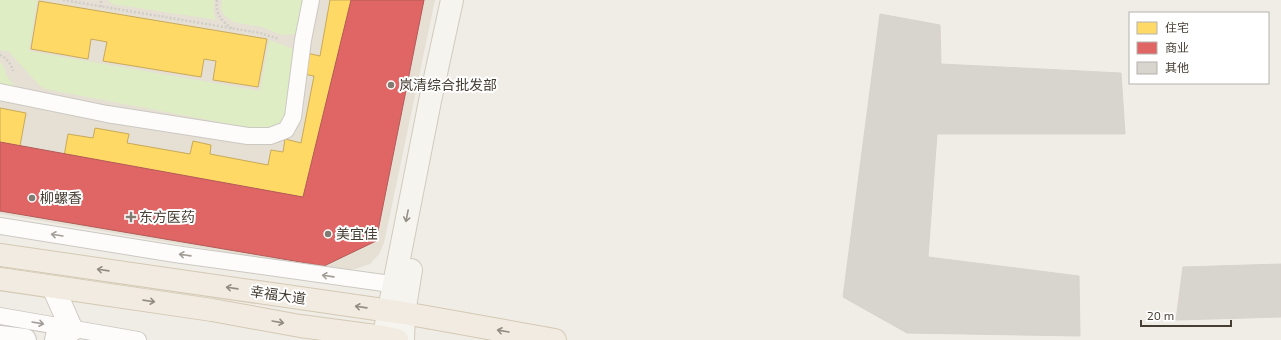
<svg xmlns="http://www.w3.org/2000/svg" width="1281" height="340" viewBox="0 0 1281 340" font-family="'Exo 2','Noto Sans SC',sans-serif">
<rect width="100%" height="100%" fill="#f0ede7"/>
<polygon fill="#e5dfd4" points="0,0 435,0 384,243 379,254 370,264 355,269 332,270 0,214"/>
<g fill="#dfedc4">
<polygon points="0,0 37,0 29,51 260,91 269,40 291,48 296,53 284,118 281,124 261,130 45,89 38,84 9,52 0,50"/>
<path d="M 108,0 L 214,0 C 214,7 212,15 217,20 L 112,4 Z"/>
<polygon points="222,0 306,0 302,23 296,34 282,35 262,27 233,22 225,16 221,10"/>
<path d="M 0,62 C 4,66 4,68 6,74 C 8,79 12,83 16,87 L 0,85 Z"/>
</g>
<g fill="#ffd966" stroke="#c8aa57">
<polygon points="330,0 366,0 329,209 63,162 68,134 93,138 95,128 129,134 127,143 190,154 193,141 211,145 210,154 268,165 271,150 283,152 285,139 301,143 314,76 304,74 307,53 320,56"/>
<polygon points="39,1 267,39 258,87 213,80 216,61 204,59 201,77 103,61 107,42 91,39 88,59 31,49"/>
<polygon points="0,108 26,113 18,157 0,154"/>
</g>
<polygon fill="#e06666" stroke="#b25a57" points="351,0 424,0 376,241 324,266 0,211 0,142 303,197"/>
<g fill="#d8d4ce" stroke="#d8d4cd">
<polygon points="880,14 940,25 941,64 1121,73 1125,134 937,134 928,257 1079,276 1080,336 907,333 843,297"/>
<polygon points="1281,264 1281,317 1176,320 1183,267"/>
</g>
<g fill="none" stroke-linecap="round" stroke-linejoin="round">
<g stroke="#ccc9c3" stroke-width="18">
<g id="lane">
<polyline points="0,92 107,114 248,136 270,136 286,130 293,117 303,40 311,0"/>
<polyline points="0,226 175,254 405,286"/>
<polyline points="0,316 138,340"/>
</g>
</g>
<g stroke="#ccc9c3" stroke-width="24">
<g id="street">
<polyline points="53,287 72,330"/>
<polyline points="0,337 25,340"/>
<polyline points="56,340 57,336"/>
</g>
</g>
<g stroke="#d1cbbe" stroke-width="24">
<g id="secondary">
<polyline points="383,340 430,101 452,0"/>
<polyline points="403,340 404,313 411,270"/>
</g>
</g>
<g stroke="#d4c9b2" stroke-width="24">
<g id="primary">
<polyline points="0,255 404,313 555,340"/>
<polyline points="0,279 212,310 300,326 383,337 397,340"/>
</g>
</g>
<g stroke="#d1cdc9" stroke-width="2.5" stroke-dasharray="2 2" stroke-linecap="butt">
<polyline points="63,0 260,33 279,39"/>
<path d="M 217,0 C 215,16 222,20 232,29"/>
<polyline points="101,7 101,0"/>
<path d="M 0,55 C 7,58 11,64 13,71"/>
</g>
<use href="#lane" stroke="#fdfcfb" stroke-width="16"/>
<use href="#street" stroke="#fdfcfb" stroke-width="22"/>
<use href="#secondary" stroke="#f6f4ee" stroke-width="22"/>
<use href="#primary" stroke="#f1ebe2" stroke-width="22"/>
</g>
<defs><path id="oneway-shaft" d="M-6 0H5M1.5-3L5.5 0L1.5 3" fill="none" stroke-width="1.6" stroke-linecap="round" stroke-linejoin="round"/></defs>
<use stroke="#959087" href="#oneway-shaft" transform="translate(407 216) rotate(101)"/>
<g stroke="#a29d97">
<use href="#oneway-shaft" transform="translate(57 235) rotate(-171)"/>
<use href="#oneway-shaft" transform="translate(185 255) rotate(-172)"/>
<use href="#oneway-shaft" transform="translate(328 276) rotate(-172)"/>
<use href="#oneway-shaft" transform="translate(38 323) rotate(10)"/>
</g>
<g stroke="#938c82">
<use href="#oneway-shaft" transform="translate(103 270) rotate(-172)"/>
<use href="#oneway-shaft" transform="translate(232 288) rotate(-172)"/>
<use href="#oneway-shaft" transform="translate(149 301) rotate(8)"/>
<use href="#oneway-shaft" transform="translate(361 307) rotate(-172)"/>
<use href="#oneway-shaft" transform="translate(278 322) rotate(10)"/>
<use href="#oneway-shaft" transform="translate(503 331) rotate(-170)"/>
</g>
<g fill="#827b72" stroke="#fff" stroke-width="1.5">
<circle cx="391" cy="85" r="4"/>
<circle cx="32" cy="198" r="4"/>
<path d="M129 211h4v4h4v4h-4v4h-4v-4h-4v-4h4z"/>
<circle cx="328" cy="234" r="4"/>
</g>
<g text-anchor="middle" stroke-width="4" stroke-linejoin="round" paint-order="stroke">
<g font-size="14" fill="#463e33" stroke="#fff" text-anchor="start">
<text x="399" y="90">岚清综合批发部</text>
<text x="40" y="203">柳螺香</text>
<text x="139" y="222">东方医药</text>
<text x="336" y="239">美宜佳</text>
</g>
<g font-size="14" fill="#463e33" stroke="#fff">
<text transform="translate(278 295) rotate(8)" y="5">幸福大道</text>
</g>
</g>
<rect x="1129" y="12" width="140" height="72" fill="#ffffff" stroke="#b5b2ad"/>
<rect x="1137" y="22" width="20" height="12" fill="#ffd966" stroke="#b5b2ad"/>
<text x="1165" y="32" font-size="12" fill="#463e33">住宅</text>
<rect x="1137" y="42" width="20" height="12" fill="#e06666" stroke="#b5b2ad"/>
<text x="1165" y="52" font-size="12" fill="#463e33">商业</text>
<rect x="1137" y="62" width="20" height="12" fill="#d8d4ce" stroke="#b5b2ad"/>
<text x="1165" y="72" font-size="12" fill="#463e33">其他</text>
<path d="M1141 320v6h90v-6" fill="none" stroke="#463e33" stroke-width="2"/>
<text x="1147" y="320" font-size="12" fill="#463e33" stroke="#ffffff" stroke-width="3" paint-order="stroke">20 m</text>
</svg>
